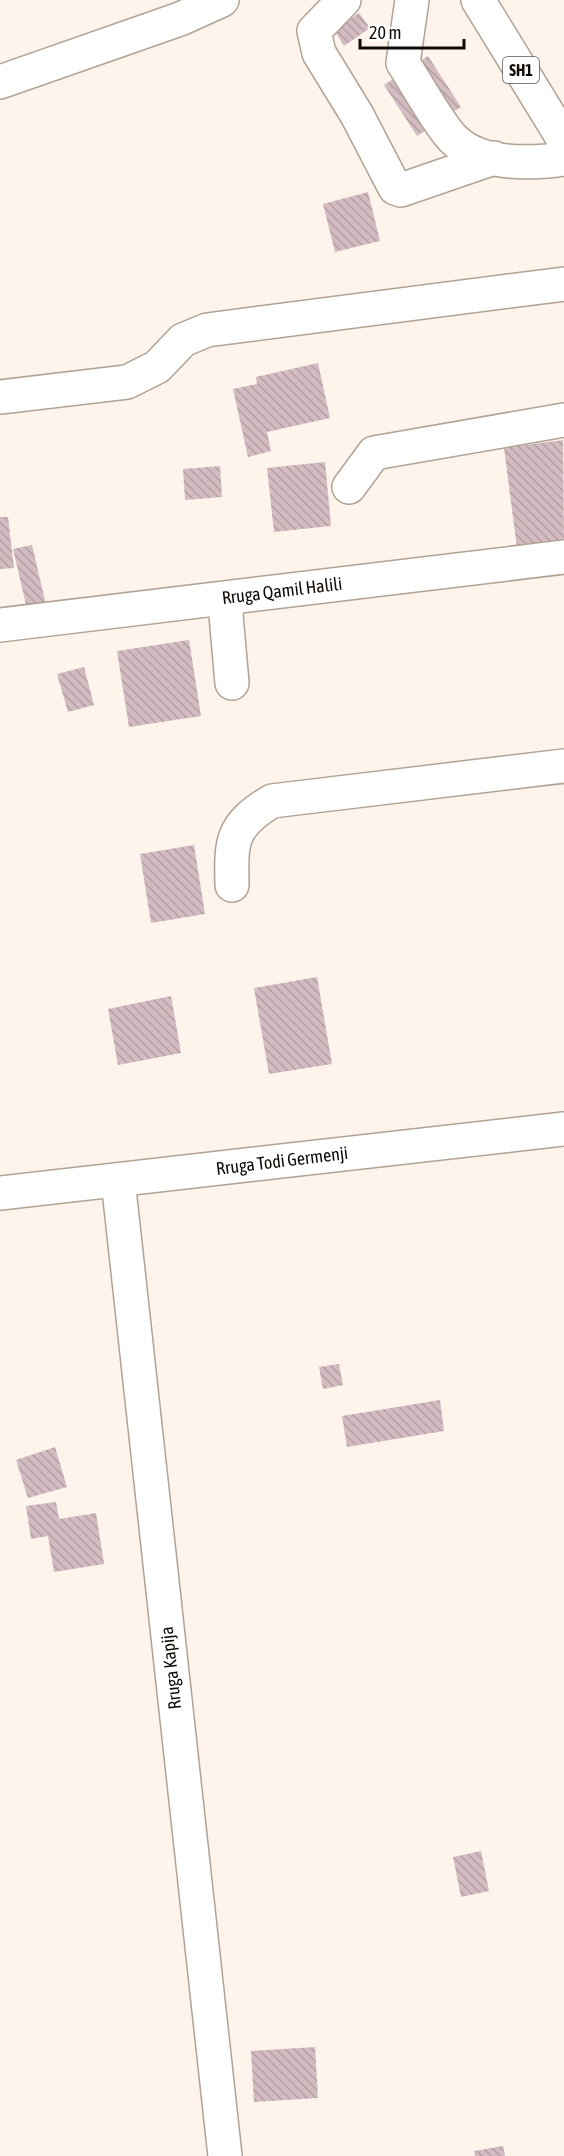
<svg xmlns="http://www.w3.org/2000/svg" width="564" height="2156" viewBox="0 0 564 2156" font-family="'Asap Condensed',sans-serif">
<defs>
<pattern id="building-back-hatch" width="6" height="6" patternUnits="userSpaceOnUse" patternTransform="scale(1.5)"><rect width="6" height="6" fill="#d2bbc1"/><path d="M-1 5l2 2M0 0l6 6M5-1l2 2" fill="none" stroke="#b39fa4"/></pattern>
</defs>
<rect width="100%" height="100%" fill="#fef4eb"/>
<g fill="url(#building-back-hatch)">
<polygon points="359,13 370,28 344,46 334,30"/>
<polygon points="428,56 461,107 417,136 384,85"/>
<polygon points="368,192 380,241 335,252 323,204"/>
<polygon points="318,363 330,418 267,432 271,451 248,457 233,389 257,384 256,377"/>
<polygon points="563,440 564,542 517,548 504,448"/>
<polygon points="325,462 331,526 274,532 267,468"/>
<polygon points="220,466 222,497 185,500 183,469"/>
<polygon points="0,517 8,517 14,568 0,569"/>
<polygon points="32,545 46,605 27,609 13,549"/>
<polygon points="189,640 201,716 129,727 117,651"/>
<polygon points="84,667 94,705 68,712 57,674"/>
<polygon points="194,845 205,914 151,923 140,854"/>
<polygon points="317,977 332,1064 269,1074 254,988"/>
<polygon points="171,996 181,1053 118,1065 108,1009"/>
<polygon points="339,1364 343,1385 323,1389 319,1367"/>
<polygon points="440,1400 444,1431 347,1447 342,1416"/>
<polygon points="55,1447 67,1487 28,1498 16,1460"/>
<polygon points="56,1502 59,1519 96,1513 104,1564 54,1572 48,1536 31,1539 26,1506"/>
<polygon points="481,1851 489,1891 461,1897 453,1857"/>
<polygon points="315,2047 318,2098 254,2102 251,2051"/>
<polygon points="503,2146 505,2156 475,2156 474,2151"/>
</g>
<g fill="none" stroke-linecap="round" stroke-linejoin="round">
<g stroke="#b1a294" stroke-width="36">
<g id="minor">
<polyline points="344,0 314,31 319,53 357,115 395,188 401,190 494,158"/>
<path d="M 412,0 L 403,63 C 418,86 431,111 448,133 C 473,166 527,164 564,159"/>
<polyline points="0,82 180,19 222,0"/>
<polyline points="0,397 127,382 157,367 183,340 207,330 564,284"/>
<polyline points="349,487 374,453 564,420"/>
<polyline points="228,598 226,615 232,683"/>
<polyline points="0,625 564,557"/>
<path d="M 232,885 C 231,840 231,826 272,801 L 564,766"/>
<polyline points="118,1180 225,2156"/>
<polyline points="0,1193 564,1129"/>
</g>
</g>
<g stroke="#b1a294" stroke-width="36">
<polyline id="major" points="478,0 564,140"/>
</g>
<use href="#minor" stroke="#fff" stroke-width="33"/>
<use href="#major" stroke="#fff" stroke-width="33"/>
</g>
<g text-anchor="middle" stroke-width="6" stroke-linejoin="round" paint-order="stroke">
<rect fill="#fff" stroke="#585451" stroke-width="1.5" x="503" y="57" width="36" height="26" rx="4.5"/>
<g font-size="16" font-weight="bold" fill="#100b06">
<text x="521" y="76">SH1</text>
</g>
<g font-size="18" fill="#100b06" stroke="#fff">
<text transform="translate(282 591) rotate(-7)" y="6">Rruga Qamil Halili</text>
<text transform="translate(282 1161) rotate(-7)" y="6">Rruga Todi Germenji</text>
<text transform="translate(171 1668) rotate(-96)" y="6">Rruga Kapija</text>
</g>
</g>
<path d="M360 39v9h104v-9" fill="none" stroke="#100b06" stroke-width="3"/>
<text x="369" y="39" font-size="18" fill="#100b06" stroke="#ffffff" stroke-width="4.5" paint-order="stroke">20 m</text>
</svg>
